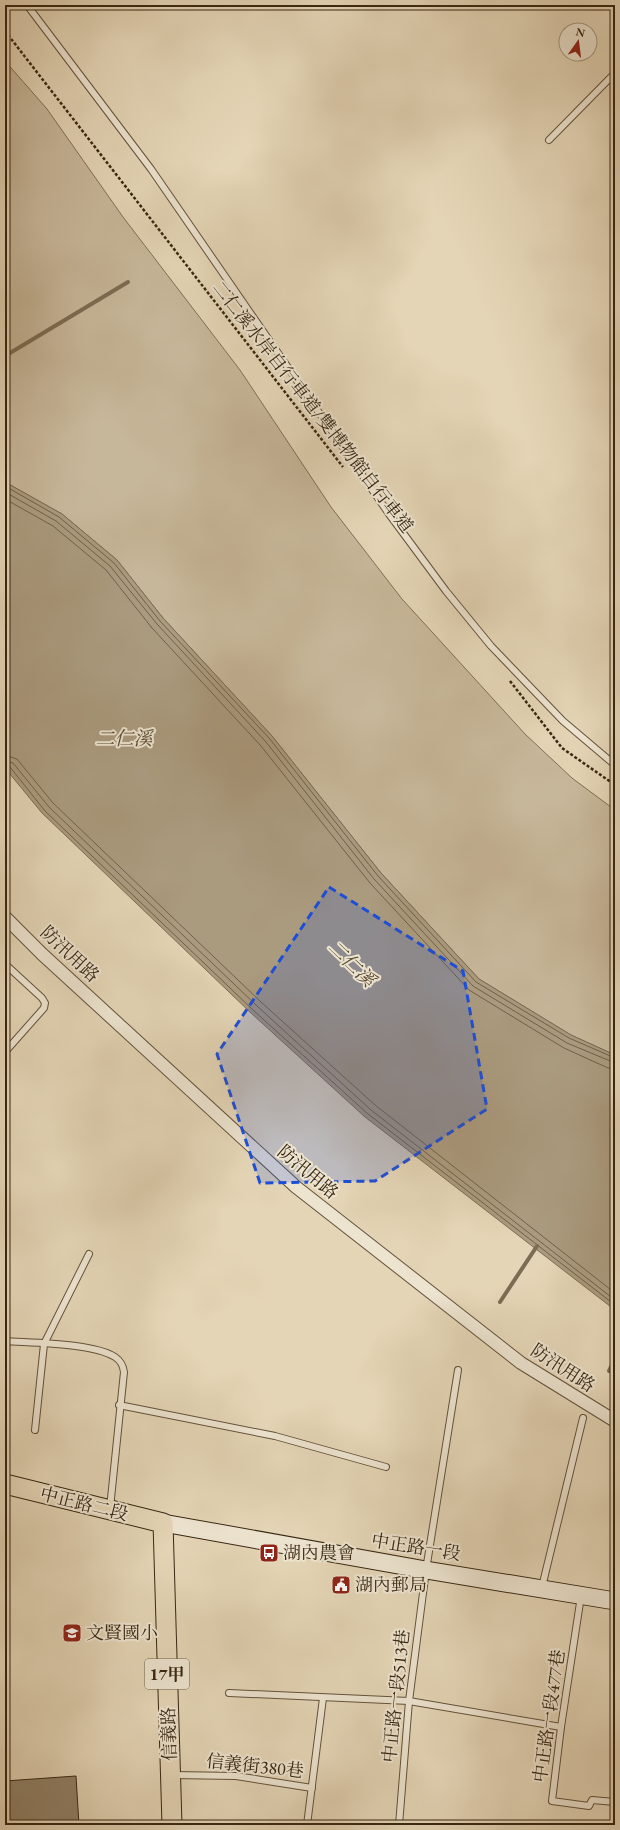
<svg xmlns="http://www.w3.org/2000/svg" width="620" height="1830" viewBox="0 0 620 1830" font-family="'EB Garamond','Noto Serif TC',serif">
<rect width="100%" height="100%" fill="#e4d5b6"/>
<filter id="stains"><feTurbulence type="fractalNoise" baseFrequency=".005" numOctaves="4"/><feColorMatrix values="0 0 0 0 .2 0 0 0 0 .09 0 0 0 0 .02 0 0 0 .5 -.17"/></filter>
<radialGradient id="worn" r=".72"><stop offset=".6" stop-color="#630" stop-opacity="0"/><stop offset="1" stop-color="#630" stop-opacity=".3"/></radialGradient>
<polygon fill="#c7b79a" stroke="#806f56" points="5,61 47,109 123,217 240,370 331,507 402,599 525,734 572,778 615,810 615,1055 571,1035 479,979 381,873 272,736 163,618 117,560 62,514 5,482"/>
<polygon fill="#aa9a7e" stroke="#7c6c53" points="5,482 62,514 117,560 163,618 272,736 381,873 479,979 571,1035 615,1055 615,1310 365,1117 251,1013 42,813 5,768"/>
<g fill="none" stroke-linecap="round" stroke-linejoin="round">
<g stroke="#716048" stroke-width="1">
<polyline points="5,486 59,517 114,563 160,621 269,738 378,876 476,982 569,1038 615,1058"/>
<polyline points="5,492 56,521 110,566 157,624 266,742 374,879 473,986 567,1043 615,1063"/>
<polyline points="5,499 53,526 106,570 152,628 261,746 370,883 469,990 564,1048 608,1068 615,1069"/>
<polyline points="5,755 17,759 53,803 261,1002 375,1105 615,1293"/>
<polyline points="5,761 13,763 49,807 257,1006 371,1110 615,1300"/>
<polyline points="5,766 10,767 45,811 253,1010 368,1114 615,1305"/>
</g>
<g stroke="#7c6c53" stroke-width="4">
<polyline points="5,356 128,282"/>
<polyline points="500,1302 537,1246"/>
<polyline points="609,1371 615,1359"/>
</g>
</g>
<polygon fill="#918167" stroke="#382712" points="76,1776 79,1825 5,1825 5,1781"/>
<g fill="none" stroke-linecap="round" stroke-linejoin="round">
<g stroke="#63523b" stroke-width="8">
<g id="lane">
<polyline points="27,5 151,169 389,514 446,591 491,646 563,721 615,765"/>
<polyline points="549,140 615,73"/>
<polyline points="5,964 42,998 45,1003 44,1008 5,1052"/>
<path d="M 5,1341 C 33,1343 93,1343 115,1357 C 121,1361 123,1365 124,1372 L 110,1508"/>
<polyline points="119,1405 275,1436 386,1467"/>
<polyline points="35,1430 44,1344 89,1254"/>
<polyline points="542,1587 583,1418"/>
<polyline points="581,1596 561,1727 552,1801 589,1806 592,1800 615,1802"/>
<polyline points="229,1693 409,1701 561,1727"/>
<polyline points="172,1775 236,1776 312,1788"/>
<polyline points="307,1825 323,1698"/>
<polyline points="399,1825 409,1701 426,1570 458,1370"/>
</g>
</g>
<g stroke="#63523b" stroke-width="14">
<polyline id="street" points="5,917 42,954 296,1187 521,1363 615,1421"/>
</g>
<g stroke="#382712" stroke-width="19">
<polyline id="secondary" points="163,1523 426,1570 615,1601"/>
</g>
<g stroke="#382712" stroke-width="21">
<polyline id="primary" points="5,1484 163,1523 172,1825"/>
</g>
<g stroke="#382712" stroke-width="2.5" stroke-dasharray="3 2" stroke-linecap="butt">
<polyline points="5,31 343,467"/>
<polyline points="510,681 562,748 615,785"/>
</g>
<use href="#lane" stroke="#ede4d0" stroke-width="6"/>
<use href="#street" stroke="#ede4d0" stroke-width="12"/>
<use href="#secondary" stroke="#ede4d0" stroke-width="17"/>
<use href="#primary" stroke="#e4d5b6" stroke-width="19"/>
</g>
<path fill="#1d4ed8" fill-opacity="0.2" stroke="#1d4ed8" stroke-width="3" stroke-dasharray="8 5" stroke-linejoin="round" d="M 329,887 L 463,971 L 487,1109 L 375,1181 L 260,1183 L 217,1054 Z"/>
<defs>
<g id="bus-square" transform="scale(1)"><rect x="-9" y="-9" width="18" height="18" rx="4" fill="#8f2418" stroke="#ede4d0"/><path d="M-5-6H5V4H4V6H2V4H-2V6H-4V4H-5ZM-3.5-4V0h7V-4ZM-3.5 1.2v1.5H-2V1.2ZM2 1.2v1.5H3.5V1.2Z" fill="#fff"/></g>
<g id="civic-square" transform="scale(1)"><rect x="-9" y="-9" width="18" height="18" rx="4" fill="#8f2418" stroke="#ede4d0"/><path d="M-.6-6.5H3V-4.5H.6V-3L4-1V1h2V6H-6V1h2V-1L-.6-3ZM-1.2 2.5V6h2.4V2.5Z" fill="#fff"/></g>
<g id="school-square" transform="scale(1)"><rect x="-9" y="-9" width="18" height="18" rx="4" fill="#8f2418" stroke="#ede4d0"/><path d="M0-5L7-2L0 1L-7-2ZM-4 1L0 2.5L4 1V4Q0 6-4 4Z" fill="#fff"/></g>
</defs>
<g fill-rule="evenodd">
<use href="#bus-square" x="269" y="1553"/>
<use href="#civic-square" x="341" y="1585"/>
<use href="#school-square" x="72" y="1633"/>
</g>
<g text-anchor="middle" stroke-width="4" stroke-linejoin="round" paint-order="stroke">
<rect fill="#ede4d0" stroke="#6e604b" stroke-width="1" x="145" y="1659" width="44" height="30" rx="3"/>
<g font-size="17" font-weight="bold" fill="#382712">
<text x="167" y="1680">17甲</text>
</g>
<g font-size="18" fill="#382712" stroke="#ede4d0">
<text transform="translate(313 407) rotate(52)" y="6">二仁溪水岸自行車道/雙博物館自行車道</text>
<text transform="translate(70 954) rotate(43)" y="6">防汛用路</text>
<text transform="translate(308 1172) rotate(40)" y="6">防汛用路</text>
<text transform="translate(563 1368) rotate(33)" y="6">防汛用路</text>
<text transform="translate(84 1504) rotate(14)" y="6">中正路二段</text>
<text transform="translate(416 1547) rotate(9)" y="6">中正路一段</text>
<text transform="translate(396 1696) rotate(-84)" y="6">中正路一段513巷</text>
<text transform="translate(549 1716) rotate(-82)" y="6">中正路一段477巷</text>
<text transform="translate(169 1734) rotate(-92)" y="6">信義路</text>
<text transform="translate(255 1766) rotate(6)" y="6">信義街380巷</text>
</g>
<g font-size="18" fill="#382712" stroke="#ede4d0" text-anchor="start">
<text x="283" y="1559">湖內農會</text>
<text x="355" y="1591">湖內郵局</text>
<text x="86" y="1639">文賢國小</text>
</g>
<g font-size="19" font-style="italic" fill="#5a4a32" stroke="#ede4d0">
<text x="124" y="745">二仁溪</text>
<text transform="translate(352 963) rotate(44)" y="7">二仁溪</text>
</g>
</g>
<rect width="620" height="1830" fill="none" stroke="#e4d5b6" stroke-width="20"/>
<rect x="6" y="6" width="608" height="1818" fill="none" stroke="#382712" stroke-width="2"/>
<rect x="10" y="10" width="600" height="1810" fill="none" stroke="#382712"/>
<g transform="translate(578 42) rotate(14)"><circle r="19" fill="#ede4d0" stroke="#a59884"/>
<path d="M0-3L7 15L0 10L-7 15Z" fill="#8f2418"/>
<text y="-6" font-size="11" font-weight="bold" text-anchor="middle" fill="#382712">N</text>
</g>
<rect width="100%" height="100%" filter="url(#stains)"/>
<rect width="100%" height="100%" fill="url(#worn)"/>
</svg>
